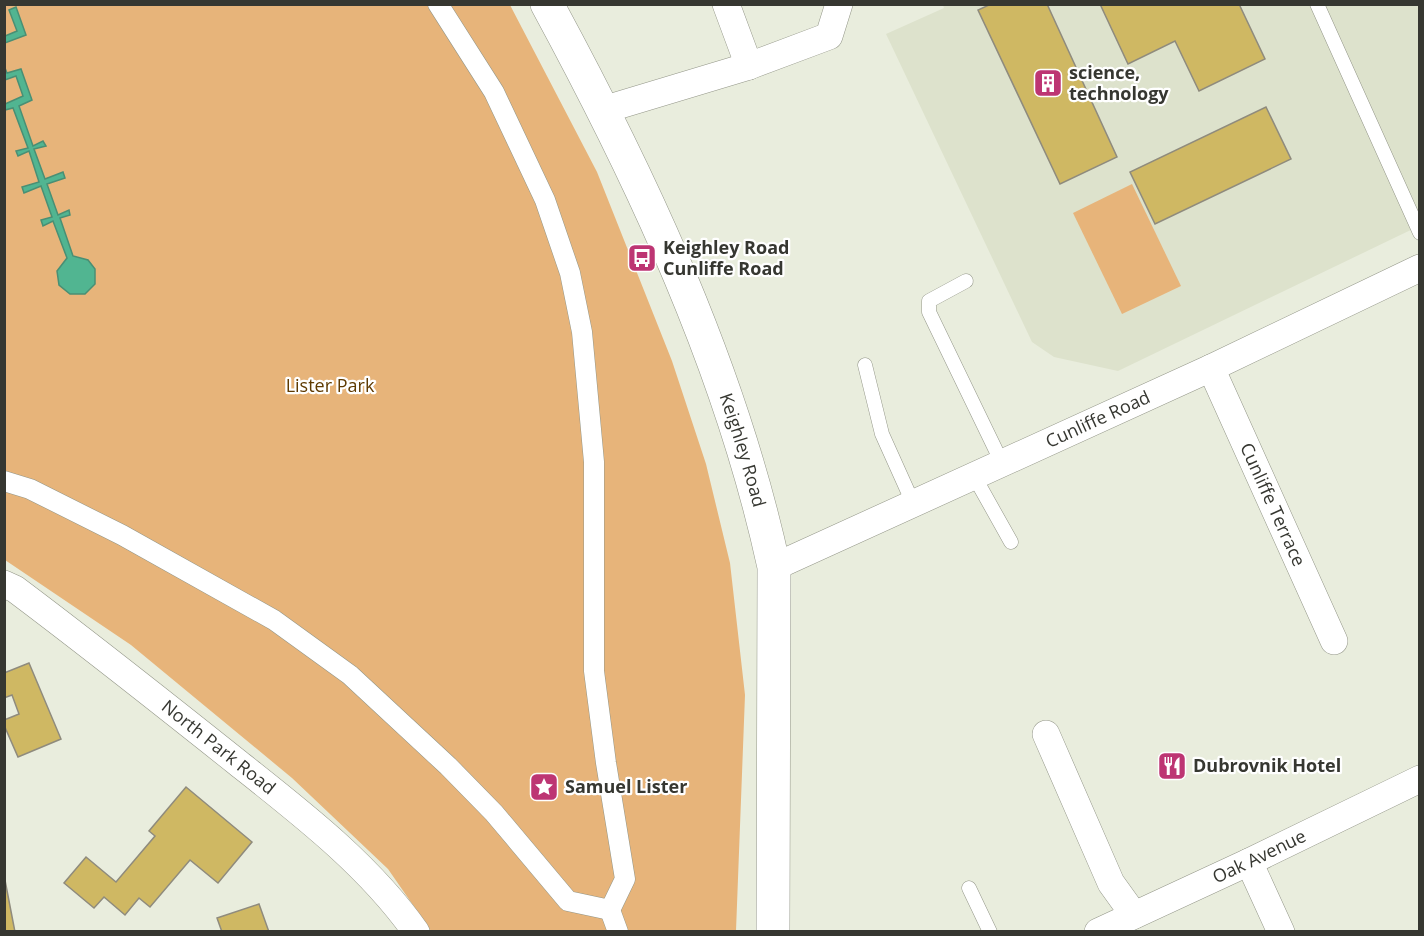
<svg xmlns="http://www.w3.org/2000/svg" width="1424" height="936" viewBox="0 0 1424 936" font-family="'Open Sans',sans-serif">
<rect width="100%" height="100%" fill="#e9eddd"/>
<polygon fill="#dde2cc" points="943,5 1419,5 1419,226 1118,371 1054,357 1032,342 886,34 944,8"/>
<g fill="#e7b47a">
<polygon points="4,5 510,5 597,172 672,361 706,464 730,563 745,695 736,931 431,931 388,869 292,778 131,645 5,560"/>
<polygon points="1132,184 1181,286 1122,314 1073,213"/>
</g>
<g fill="#51b591" stroke="#498f74" stroke-width="1.5">
<polygon points="16,7 26,35 5,43 5,36 17,31 9,10"/>
<polygon points="5,68 7,73 21,69 32,100 19,106 33,146 43,141 46,146 34,149 45,179 63,172 65,178 47,184 58,215 69,210 70,215 60,218 73,256 88,260 95,269 95,284 85,294 70,294 59,285 57,271 67,258 53,221 43,226 41,220 52,217 41,186 24,193 22,187 39,182 29,151 18,156 16,151 28,148 13,108 5,110 5,104 23,96 16,76 5,80"/>
</g>
<g fill="#cfb863" stroke="#8f8b7d" stroke-width="1.5">
<polygon points="991,4 1047,4 1117,157 1060,184 978,10"/>
<polygon points="1100,4 1239,4 1265,59 1199,91 1175,41 1128,64"/>
<polygon points="1266,107 1291,159 1155,224 1130,172"/>
<polygon points="29,663 61,739 18,757 4,725 4,720 19,714 12,695 4,698 4,673"/>
<polygon points="186,787 252,842 218,883 190,860 150,907 139,898 125,915 104,897 94,908 64,883 86,857 116,882 155,836 149,831"/>
<polygon points="4,875 15,932 4,932"/>
<polygon points="259,904 269,932 222,932 217,918"/>
</g>
<g fill="none" stroke-linecap="round" stroke-linejoin="round">
<g stroke="#939688" stroke-width="15">
<g id="service">
<polyline points="1317,4 1420,233"/>
<polyline points="966,281 929,301 929,312 1002,463"/>
<polyline points="865,365 882,434 913,503"/>
<polyline points="974,476 1011,542"/>
<polyline points="969,888 990,932"/>
</g>
</g>
<g stroke="#939688" stroke-width="21">
<g id="pedestrian">
<polyline points="4,481 30,489 122,535 274,620 350,675 448,766 494,813 568,901 610,910 625,879 606,763 594,671 594,462 582,332 570,273 545,200 494,92 438,4"/>
<polyline points="610,910 618,932"/>
</g>
</g>
<g stroke="#939688" stroke-width="28">
<g id="minor">
<polyline points="726,4 749,66"/>
<polyline points="603,110 749,66 829,36 839,4"/>
<path id="s1" d="M 1211,368 L 1334,641"/>
<path id="s2" d="M 774,567 L 1211,368 L 1420,268"/>
<path id="s3" d="M 4,584 L 15,589 C 91,646 164,704 238,763 C 301,813 369,865 416,932"/>
<polyline points="1046,734 1111,883 1134,915"/>
<polyline points="1249,862 1281,932"/>
<path id="s4" d="M 1098,932 L 1249,862 L 1420,779"/>
</g>
</g>
<g stroke="#939688" stroke-width="34">
<g id="trunk">
<path id="s5" d="M 547,4 C 643,181 731,369 774,567 L 773,932"/>
</g>
</g>
<use href="#service" stroke="#fff" stroke-width="14"/>
<use href="#pedestrian" stroke="#fff" stroke-width="20"/>
<use href="#minor" stroke="#fff" stroke-width="27"/>
<use href="#trunk" stroke="#fff" stroke-width="33"/>
</g>
<defs>
<g id="building-square" transform="scale(1.5)"><rect x="-9" y="-9" width="18" height="18" rx="4" fill="#bd3573" stroke="#fff"/><path d="M-4-6H4V6H1V3H-1V6H-4ZM-2.5-4.3h1.7v1.8h-1.7ZM.8-4.3h1.7v1.8H.8ZM-2.5-1h1.7V.8h-1.7ZM.8-1h1.7V.8H.8Z" fill="#fff"/></g>
<g id="bus-square" transform="scale(1.5)"><rect x="-9" y="-9" width="18" height="18" rx="4" fill="#bd3573" stroke="#fff"/><path d="M-5-6H5V4H4V6H2V4H-2V6H-4V4H-5ZM-3.5-4V0h7V-4ZM-3.5 1.2v1.5H-2V1.2ZM2 1.2v1.5H3.5V1.2Z" fill="#fff"/></g>
<g id="restaurant-square" transform="scale(1.5)"><rect x="-9" y="-9" width="18" height="18" rx="4" fill="#bd3573" stroke="#fff"/><path d="M-5-6h1v4h1v-4h1v4h1v-4h1v5L-1.5 .5V6h-2V.5L-5-1ZM5-6V6H3V1.5H1.5Q1.5-4 5-6Z" fill="#fff"/></g>
<g id="sight-square" transform="scale(1.5)"><rect x="-9" y="-9" width="18" height="18" rx="4" fill="#bd3573" stroke="#fff"/><path d="M0-6L1.8-2.2L6-1.7L2.9 1.2L3.7 5.4L0 3.3L-3.7 5.4L-2.9 1.2L-6-1.7L-1.8-2.2Z" fill="#fff"/></g>
</defs>
<g fill-rule="evenodd">
<use href="#building-square" x="1048" y="83"/>
<use href="#bus-square" x="642" y="258"/>
<use href="#restaurant-square" x="1172" y="766"/>
<use href="#sight-square" x="544" y="787"/>
</g>
<g text-anchor="middle" stroke-width="4.5" stroke-linejoin="round" paint-order="stroke">
<g font-size="18" font-weight="bold" fill="#363731" stroke="#fff" text-anchor="start">
<text x="1069" y="79">science,<tspan x="1069" dy="21">technology</tspan></text>
<text x="663" y="254">Keighley Road<tspan x="663" dy="21">Cunliffe Road</tspan></text>
<text x="1193" y="772">Dubrovnik Hotel</text>
<text x="565" y="793">Samuel Lister</text>
</g>
<g font-size="18" fill="#5f3a00" stroke="#fff">
<text x="330" y="392">Lister Park</text>
</g>
<g font-size="18" fill="#363731" stroke="#fff">
<text dy="6" stroke="none"><textPath href="#s2" startOffset="356">Cunliffe Road</textPath></text>
<text dy="6" stroke="none"><textPath href="#s5" startOffset="488">Keighley Road</textPath></text>
<text dy="6" stroke="none"><textPath href="#s1" startOffset="150">Cunliffe Terrace</textPath></text>
<text dy="6" stroke="none"><textPath href="#s3" startOffset="270">North Park Road</textPath></text>
<text dy="6" stroke="none"><textPath href="#s4" startOffset="178">Oak Avenue</textPath></text>
</g>
</g>
<rect width="1424" height="936" fill="none" stroke="#363731" stroke-width="12"/>
</svg>
